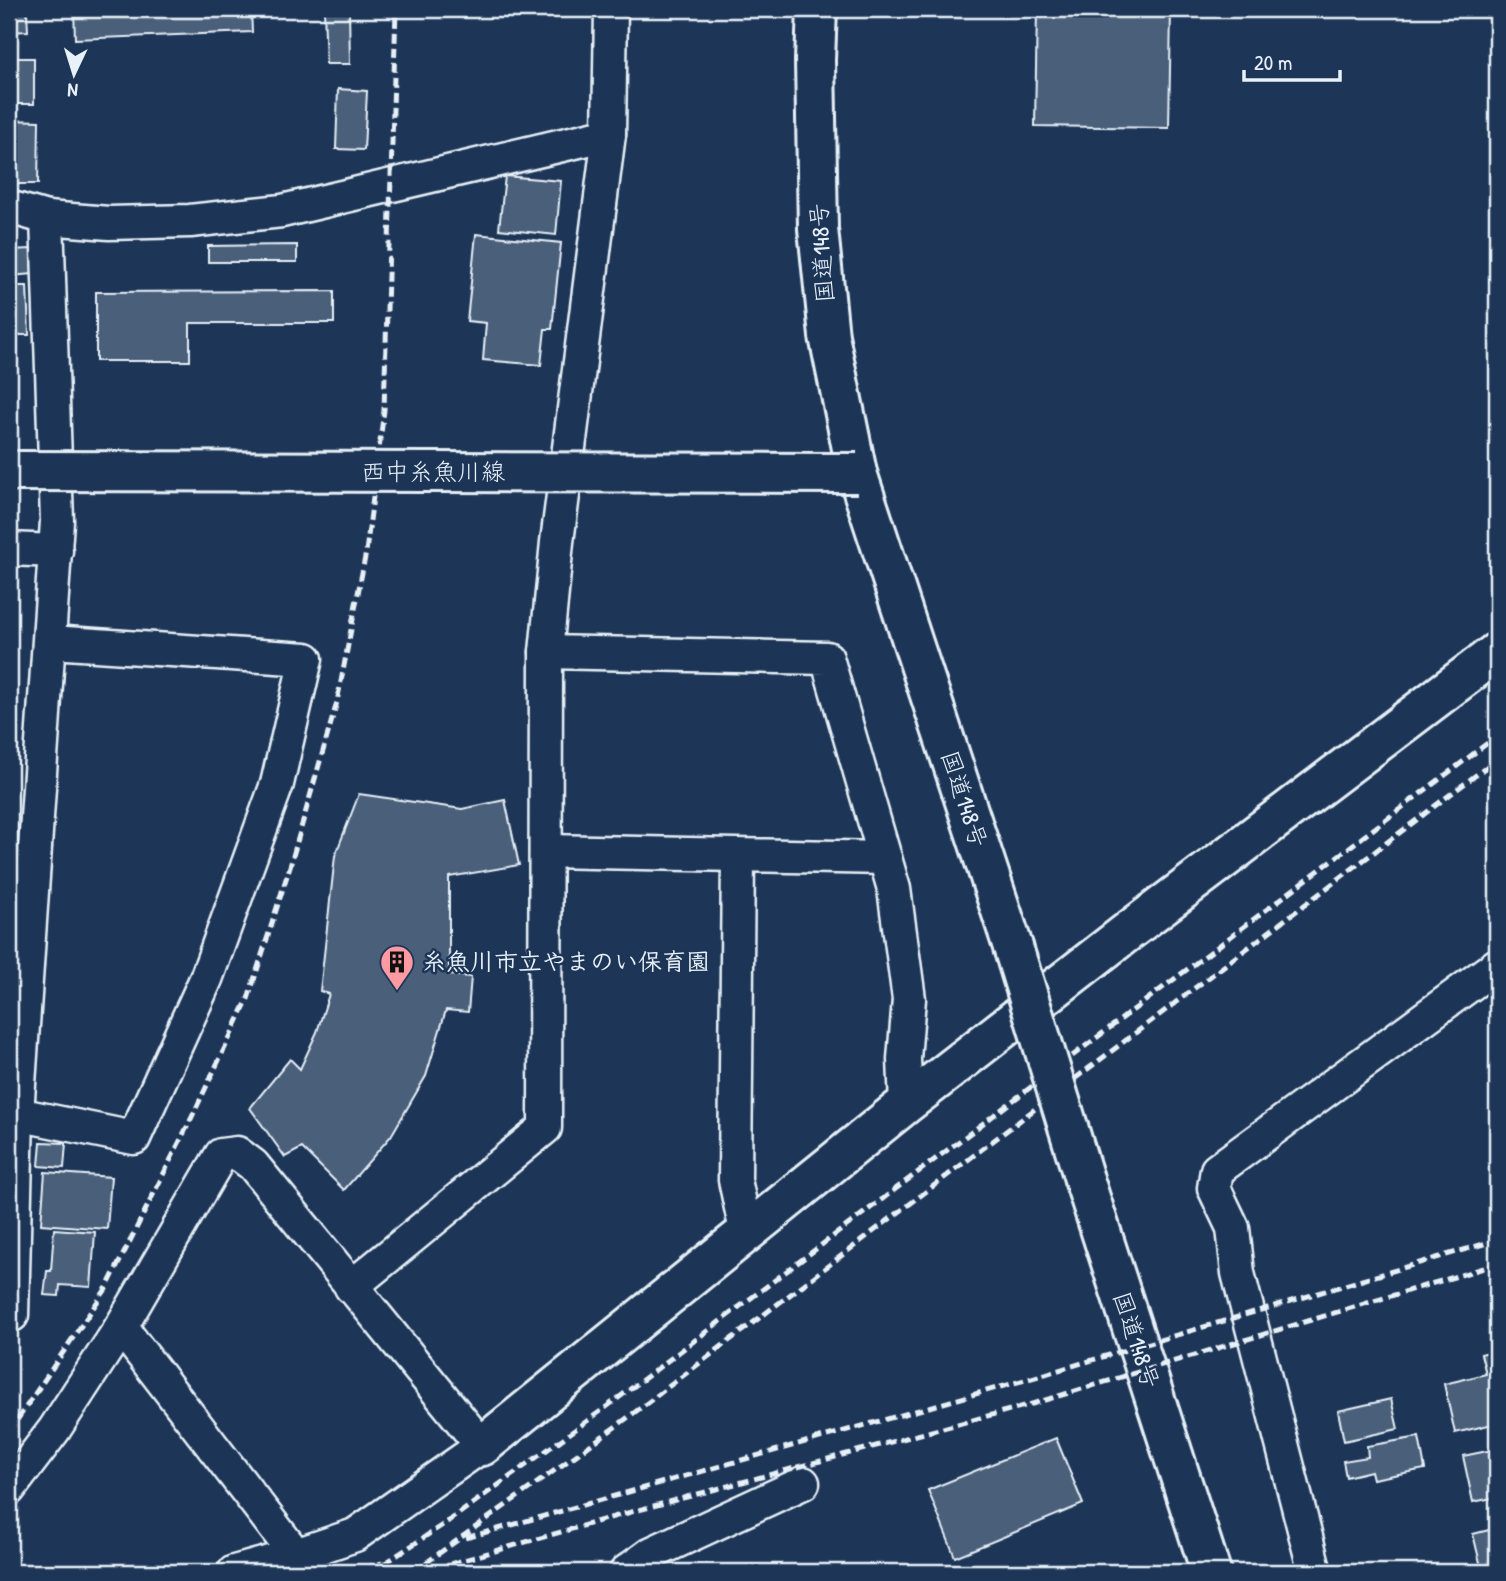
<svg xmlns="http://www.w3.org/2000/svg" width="1506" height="1581" viewBox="0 0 1506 1581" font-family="'Patrick Hand','Klee One',sans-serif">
<rect width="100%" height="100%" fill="#1d3557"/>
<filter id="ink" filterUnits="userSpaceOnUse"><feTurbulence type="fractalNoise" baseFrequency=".0143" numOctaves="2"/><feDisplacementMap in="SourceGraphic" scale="14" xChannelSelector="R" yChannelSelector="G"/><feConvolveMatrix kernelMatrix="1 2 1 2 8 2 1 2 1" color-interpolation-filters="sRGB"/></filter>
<g filter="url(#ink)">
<g fill="#495e7a" stroke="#e8f1f8" stroke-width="2">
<polygon points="74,9 251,9 252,32 75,39"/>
<polygon points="324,9 349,9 350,64 326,64"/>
<polygon points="1037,9 1171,9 1169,128 1035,126"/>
<polygon points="9,12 27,12 28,31 9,32"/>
<rect x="9" y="58" width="25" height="46"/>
<polygon points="338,89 367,91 364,150 336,149"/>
<polygon points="9,120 39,121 38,184 9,184"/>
<polygon points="505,176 561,181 556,235 499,229"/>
<polygon points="476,234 561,243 552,329 545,329 541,365 483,360 486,323 467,321"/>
<polygon points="297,245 297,262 208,262 208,246"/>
<polygon points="32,249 34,274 9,276 9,250"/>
<polygon points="9,286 27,286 29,335 9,335"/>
<polygon points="334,291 334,323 190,323 190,361 96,361 96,292"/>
<polygon points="359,794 462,809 505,800 519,865 449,877 449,975 471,977 468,1012 446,1010 426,1076 391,1136 344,1190 302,1148 285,1157 250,1108 290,1059 300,1069 317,1032 329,994 320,991 335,856"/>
<polygon points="41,1142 66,1143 64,1168 39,1166"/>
<polygon points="45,1172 111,1177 107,1229 41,1224"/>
<polygon points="54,1229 95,1232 91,1287 60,1285 59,1296 44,1295 47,1271 51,1271"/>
<polygon points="1497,1350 1497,1423 1455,1433 1444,1384 1486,1374 1481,1354"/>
<polygon points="1391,1399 1398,1429 1344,1441 1338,1411"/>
<polygon points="1419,1437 1425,1469 1373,1479 1371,1471 1346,1477 1343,1461 1368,1457 1367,1446"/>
<polygon points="1056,1438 1083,1504 955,1557 928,1490"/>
<polygon points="1497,1449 1497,1497 1473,1502 1463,1456"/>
<polygon points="1497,1528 1497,1567 1482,1571 1473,1534"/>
</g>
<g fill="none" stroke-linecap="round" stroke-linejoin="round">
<g stroke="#e8f1f8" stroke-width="37">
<g id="minor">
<polyline points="9,207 47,218 109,223 190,221 282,211 609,134"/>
<polyline points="9,549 56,551"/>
<polyline points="546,652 827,658 894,889 909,999 904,1059 906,1104"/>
<polyline points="546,851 885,858"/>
<polyline points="738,857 735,1180 746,1231"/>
<polyline points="17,1114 134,1138 206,979 277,784 306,659 51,642"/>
<polyline points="351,1287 545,1128 546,652 557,542 609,134 611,9"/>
<polyline points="12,1315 17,1114 57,521 47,218"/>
<polyline points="121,1327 296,1555"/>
<polyline points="9,1489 54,1430 121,1327 221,1155 237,1153 253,1165 482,1446 355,1535 296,1555 234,1572"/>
<polyline points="626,1572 652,1553 803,1483"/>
<polyline points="1315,1572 1238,1273 1233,1228 1214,1188 1217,1170 1497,965"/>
</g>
</g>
<g stroke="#e8f1f8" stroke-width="44">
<polyline id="tertiary" points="482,1446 906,1104 1126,933 1497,652"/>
</g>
<g stroke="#e8f1f8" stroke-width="44">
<g id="trunk">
<polyline points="817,9 815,60 818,229 829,336 857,473 1013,947"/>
<polyline points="1084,1179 1211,1572"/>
</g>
</g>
<use href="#minor" stroke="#1d3557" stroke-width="32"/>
<use href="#tertiary" stroke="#1d3557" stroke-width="38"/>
<use href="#trunk" stroke="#1d3557" stroke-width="38"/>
<g stroke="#e8f1f8" stroke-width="5" stroke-dasharray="10 5" stroke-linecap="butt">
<polyline points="9,1432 106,1289 191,1119 248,999 291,863 337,702 366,552 384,410 396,9"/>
<polyline points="466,1538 1025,1380 1497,1240"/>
<polyline points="349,1572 382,1563"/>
<polyline points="372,1572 450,1520 605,1408 1497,736"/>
<polyline points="413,1572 618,1425 1497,759"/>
<polyline points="422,1572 620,1515 1032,1404 1497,1264"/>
</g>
<g stroke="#e8f1f8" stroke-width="44" stroke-linecap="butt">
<polyline id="secondary-bridge" points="9,471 857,473"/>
</g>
<g stroke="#e8f1f8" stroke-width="44" stroke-linecap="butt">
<polyline id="trunk-bridge" points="1013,947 1084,1179"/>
</g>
<use href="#secondary-bridge" stroke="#1d3557" stroke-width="38"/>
<use href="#trunk-bridge" stroke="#1d3557" stroke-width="38"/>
</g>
</g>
<defs>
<g id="building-pin" transform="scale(1.75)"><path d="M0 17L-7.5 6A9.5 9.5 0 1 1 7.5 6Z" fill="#ff9aa2" stroke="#1d3557"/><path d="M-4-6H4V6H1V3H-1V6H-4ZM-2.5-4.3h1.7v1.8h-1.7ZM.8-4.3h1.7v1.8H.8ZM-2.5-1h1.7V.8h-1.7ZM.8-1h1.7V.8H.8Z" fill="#111"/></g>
</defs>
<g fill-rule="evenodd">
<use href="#building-pin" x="397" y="962"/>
</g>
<g text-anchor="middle" stroke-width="5" stroke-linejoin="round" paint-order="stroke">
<g font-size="24" fill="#e8f1f8" stroke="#1d3557">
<text transform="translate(822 253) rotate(-94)" y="8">国道148号</text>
<text x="433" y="480">西中糸魚川線</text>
<text transform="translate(964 799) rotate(72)" y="8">国道148号</text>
<text transform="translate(1136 1340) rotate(72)" y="8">国道148号</text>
</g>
<g font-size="24" font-weight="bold" fill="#e8f1f8" stroke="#1d3557" text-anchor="start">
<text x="422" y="970">糸魚川市立やまのい保育園</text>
</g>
</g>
<rect width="1506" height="1581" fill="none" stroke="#1d3557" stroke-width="35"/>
<rect x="18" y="18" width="1471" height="1546" fill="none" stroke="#e8f1f8" stroke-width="2.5" filter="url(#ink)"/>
<g transform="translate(74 74) rotate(184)" stroke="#1d3557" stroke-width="5" paint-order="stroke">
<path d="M0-5L12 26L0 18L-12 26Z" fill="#e8f1f8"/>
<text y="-10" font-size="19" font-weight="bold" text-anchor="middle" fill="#e8f1f8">N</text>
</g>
<path d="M1244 70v10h96v-10" fill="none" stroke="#e8f1f8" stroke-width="3.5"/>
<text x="1254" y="70" font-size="21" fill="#e8f1f8" stroke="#1d3557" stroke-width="5" paint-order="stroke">20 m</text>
</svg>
